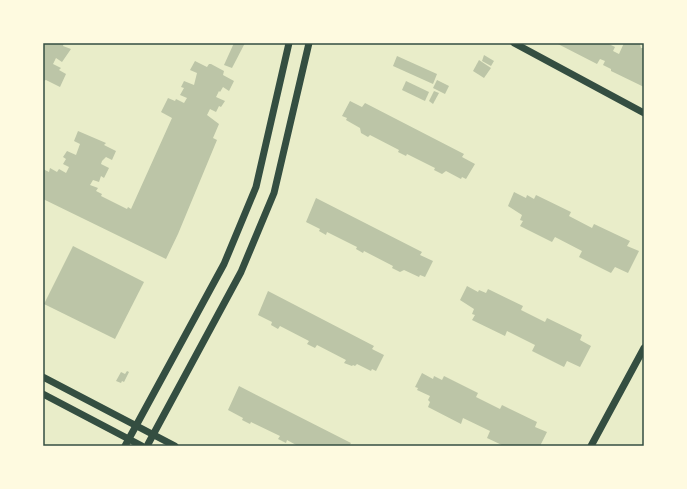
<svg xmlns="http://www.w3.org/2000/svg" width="687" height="489" viewBox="0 0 687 489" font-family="'Fira Sans Condensed',sans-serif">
<rect width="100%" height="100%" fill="#e9edc9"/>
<g fill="#bcc5a7">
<polygon points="43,43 64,43 63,46 71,49 62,62 56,58 53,64 61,68 59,70 66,74 60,87 46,80 43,81"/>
<polygon points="234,43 245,43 232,68 224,65"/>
<polygon points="556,43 607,43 615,47 613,51 619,54 624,43 640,44 641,48 644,48 644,87 611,71 611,69 603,65 605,61 600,59 597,64"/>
<polygon points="484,55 494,61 491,66 482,61"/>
<polygon points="397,56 437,74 433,84 393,66"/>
<polygon points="479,60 491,68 484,78 473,71"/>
<polygon points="195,61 207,67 209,64 211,64 224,71 223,75 234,81 229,91 223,87 220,92 219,91 216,97 225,101 221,107 219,106 216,112 210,109 207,115 219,124 213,138 217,140 178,234 166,259 43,199 43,169 49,172 50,168 57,172 59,169 66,173 69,167 63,164 66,159 63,157 67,151 76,155 80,144 74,141 78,131 106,143 104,145 116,151 112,160 106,157 102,161 101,164 109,168 104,178 101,176 99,182 93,180 90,185 98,188 96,191 102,194 101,196 127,209 128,207 131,209 172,118 161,112 168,98 175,101 176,99 184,103 187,98 180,95 184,88 181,87 184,81 194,85 197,73 190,70"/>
<polygon points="437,80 449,86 445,94 433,88"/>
<polygon points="406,81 429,92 425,101 402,90"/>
<polygon points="434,91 439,93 433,104 429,101"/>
<polygon points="350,101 362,107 365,103 464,154 462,157 475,164 466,179 462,177 461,179 446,171 442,174 434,170 435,168 407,154 406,156 398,152 399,150 370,135 368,137 361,133 360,128 346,120 347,118 342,116"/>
<polygon points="514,192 526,198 527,195 534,199 536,195 571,212 569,216 592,228 594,224 630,241 627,246 639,251 628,273 615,267 611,273 579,257 582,251 555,237 552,242 520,226 523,221 520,220 522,215 508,206"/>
<polygon points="316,198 422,252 420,255 433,261 425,277 420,275 419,277 404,270 400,272 392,268 393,266 364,251 363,253 356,249 357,247 327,232 326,235 319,231 320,229 306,222"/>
<polygon points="73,246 144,282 115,339 44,304"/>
<polygon points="467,286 478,292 479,290 486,293 488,289 523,306 521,310 545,322 547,318 582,335 580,340 591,346 580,367 567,361 564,367 532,351 535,345 507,331 505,336 472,320 475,315 472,314 474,309 460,300"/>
<polygon points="268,291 374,346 372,349 384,355 376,371 372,369 371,371 357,364 355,366 353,365 352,366 344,363 346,360 317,345 315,348 307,344 309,341 280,326 278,329 271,325 272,322 258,315"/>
<polygon points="127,371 129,372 124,382 122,381 121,383 116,381 121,372 125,374"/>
<polygon points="422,373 433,379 434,376 442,380 444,376 478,393 476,397 500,409 502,405 537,422 535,427 547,432 540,446 504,446 487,438 490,431 463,418 461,424 428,407 430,402 428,400 430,396 417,390 418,388 415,387"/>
<polygon points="239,386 351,443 349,446 298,446 287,440 286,443 278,439 280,436 251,422 250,424 242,420 243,418 228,410"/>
</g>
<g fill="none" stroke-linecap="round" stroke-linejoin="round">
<g stroke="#344e41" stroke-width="7">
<polyline points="514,43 644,113"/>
<polyline points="43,377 175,446"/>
<polyline points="43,394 142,446"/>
<polyline points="125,446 224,264 256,187 289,43"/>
<polyline points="147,446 241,272 274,193 309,43"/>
<polyline points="591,446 644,348"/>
</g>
</g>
<rect width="687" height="489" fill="none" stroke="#fefae0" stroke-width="88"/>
<rect x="44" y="44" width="599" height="401" fill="none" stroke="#344e41" stroke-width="1.5"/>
</svg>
